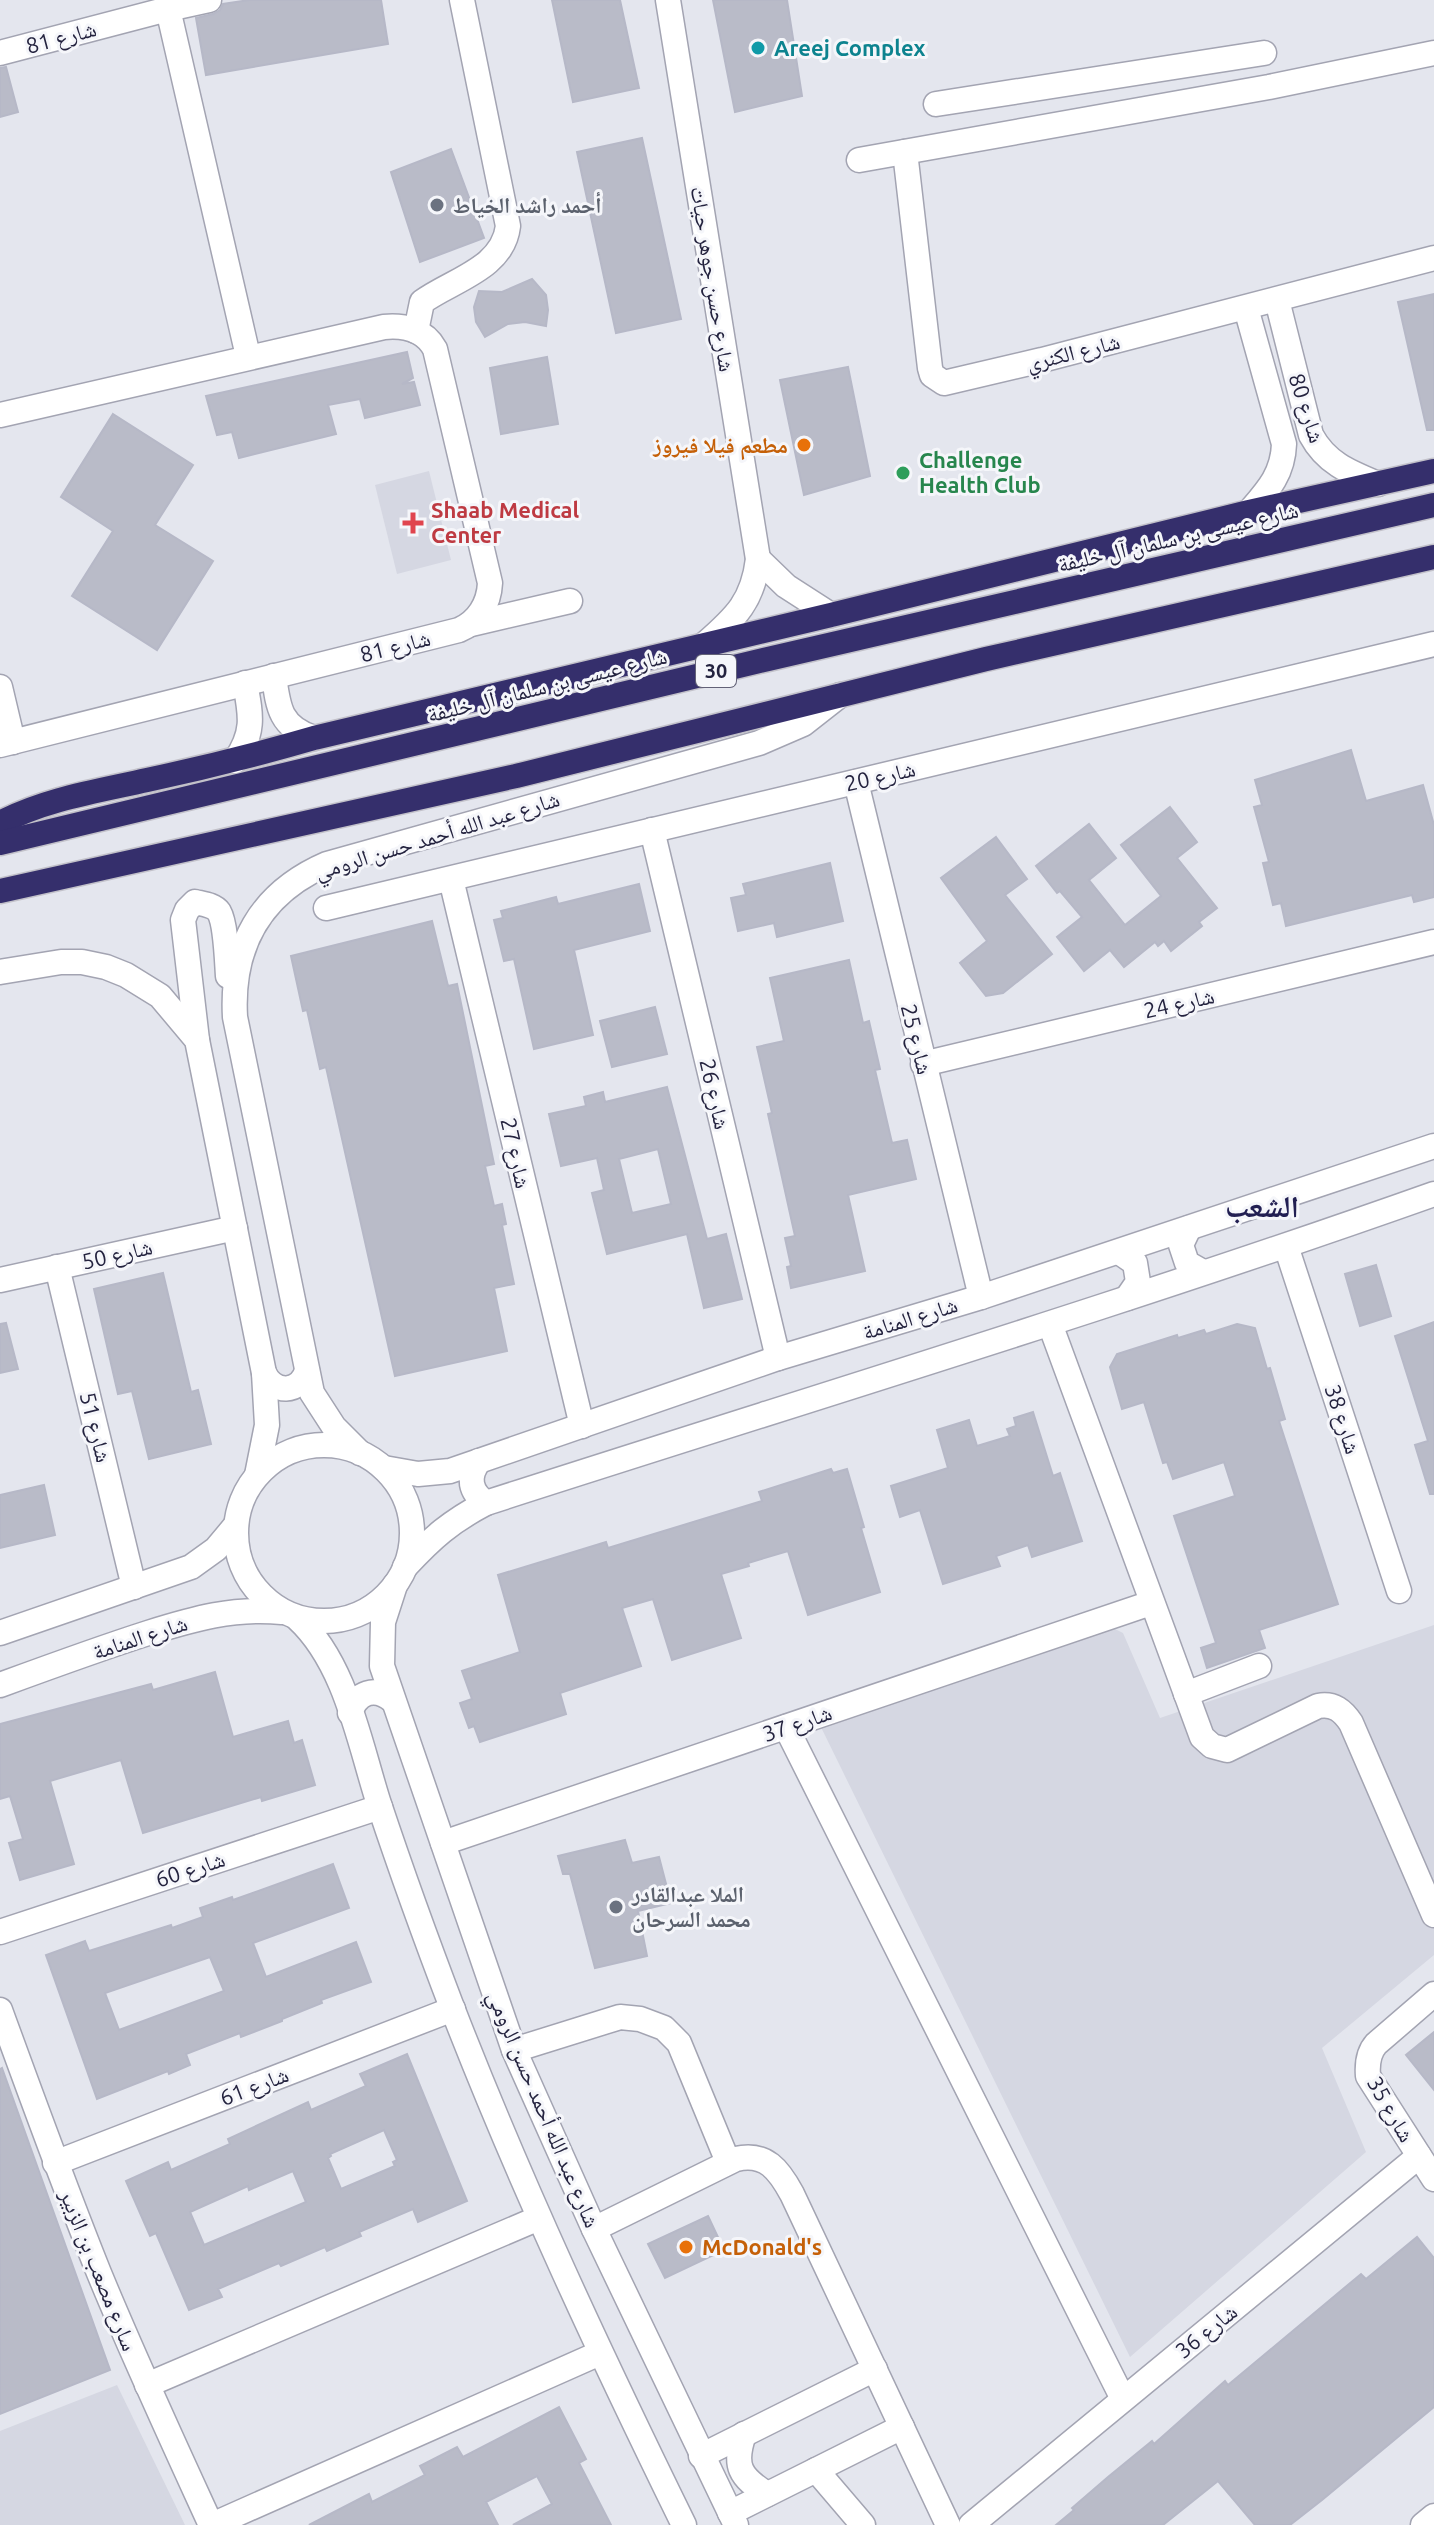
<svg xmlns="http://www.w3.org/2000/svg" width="1434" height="2525" viewBox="0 0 1434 2525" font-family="Ubuntu,'Noto Naskh Arabic',sans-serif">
<rect width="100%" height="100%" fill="#e4e6ee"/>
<g fill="#d5d7e2">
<polygon points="429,471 451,560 397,574 375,485"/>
<polygon points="1105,1624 1123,1633 1160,1718 1434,1625 1434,1955 1322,2048 1366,2152 1130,2357 816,1717"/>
<polygon points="117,2385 185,2525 0,2525 0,2431"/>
</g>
<g fill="#b9bbc8" stroke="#b6b8c7" stroke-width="2" fill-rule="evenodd">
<polygon points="249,0 381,0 388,44 206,75 196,18 213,14 220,10 223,4"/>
<polygon points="552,0 620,0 639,88 573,102"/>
<polygon points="713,0 787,0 802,96 735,112"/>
<polygon points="6,67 18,112 0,117 0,68"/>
<polygon points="642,138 681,319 616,333 577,152"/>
<polygon points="451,149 484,238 420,262 391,172"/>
<polygon points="532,279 546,295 548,310 546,326 525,322 508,324 485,337 476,322 474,307 479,291 502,292"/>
<polygon points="1434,294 1434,430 1427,430 1398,302"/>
<polygon points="407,352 413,378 402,384 414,382 420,405 365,418 360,399 328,405 336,434 239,458 232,432 217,435 206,396"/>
<polygon points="547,357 558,424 501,434 490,368"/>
<polygon points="848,367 870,476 804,495 780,380"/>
<polygon points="113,414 193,465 155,525 213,561 157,650 72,596 113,531 61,497"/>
<polygon points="1351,750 1366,801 1423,785 1434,825 1434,897 1414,902 1412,895 1286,926 1281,903 1273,905 1263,863 1269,862 1254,807 1262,805 1255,780"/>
<polygon points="1170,807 1197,842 1177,858 1217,908 1199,922 1202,926 1171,951 1164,941 1158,946 1155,942 1124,967 1110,950 1084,971 1057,937 1082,917 1060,891 1057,893 1036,866 1089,824 1116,858 1089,880 1125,925 1161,896 1121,845"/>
<polygon points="996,837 1027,879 1005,895 1052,954 1003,993 986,996 960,963 987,941 941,878"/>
<polygon points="830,863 843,921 777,937 774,923 738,931 731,898 746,895 743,884"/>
<polygon points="639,884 650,931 574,950 593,1035 534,1049 514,959 504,961 494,920 503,918 501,911 556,897 558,904"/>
<polygon points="432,921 448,986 457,984 494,1164 485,1166 494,1206 502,1204 506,1224 502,1225 514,1284 494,1288 507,1351 395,1376 326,1067 320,1069 307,1010 303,1011 291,956"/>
<polygon points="849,960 863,1023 869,1021 880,1069 875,1070 892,1143 907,1140 916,1179 848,1195 865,1271 791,1288 787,1267 791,1266 785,1238 795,1236 768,1114 772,1113 757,1047 784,1041 770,978"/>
<polygon points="655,1007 667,1054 612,1067 600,1021"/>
<path d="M 667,1087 L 707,1239 L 726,1234 L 742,1299 L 704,1308 L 687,1234 L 607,1254 L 592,1193 L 604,1190 L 597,1158 L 561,1166 L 549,1114 L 586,1106 L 584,1097 L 603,1092 L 605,1102 ZM 658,1149 L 671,1204 L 632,1213 L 619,1159 Z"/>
<polygon points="1376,1265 1391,1316 1360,1326 1345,1274"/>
<polygon points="163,1273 191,1392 198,1390 211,1444 149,1459 132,1391 118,1394 94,1289"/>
<polygon points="1434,1322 1434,1494 1430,1494 1415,1445 1428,1441 1395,1336"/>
<polygon points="6,1323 18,1369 0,1373 0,1324"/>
<polygon points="1237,1324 1255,1328 1267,1369 1270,1368 1285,1419 1279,1421 1338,1604 1259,1630 1265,1648 1207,1668 1201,1648 1216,1643 1174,1516 1235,1496 1224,1462 1173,1479 1167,1462 1163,1463 1144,1402 1122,1409 1110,1367 1117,1354 1177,1335 1178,1338 1204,1330 1206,1334"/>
<polygon points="1033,1412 1053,1476 1060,1473 1082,1541 1032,1557 1028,1545 996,1556 1000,1566 943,1584 920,1510 900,1517 891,1486 948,1468 937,1430 969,1420 977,1446 1010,1436 1007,1429 1016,1426 1014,1418"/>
<polygon points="831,1469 833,1473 847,1469 864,1527 861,1528 880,1592 808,1615 788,1551 748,1563 749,1566 721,1574 741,1638 672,1660 653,1599 622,1608 641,1666 560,1693 566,1714 480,1742 474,1726 469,1728 460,1703 472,1699 462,1671 520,1652 498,1575 606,1542 608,1548 762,1501 759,1492"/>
<polygon points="44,1485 55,1535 0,1548 0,1495"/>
<polygon points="215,1672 233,1737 288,1721 294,1743 302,1740 315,1785 262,1801 261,1797 143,1833 121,1760 50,1781 74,1864 20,1880 9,1843 23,1839 10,1796 0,1799 0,1724 151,1684 153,1690"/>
<polygon points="625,1840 632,1863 659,1857 671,1903 638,1911 647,1956 595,1968 570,1874 563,1874 558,1856"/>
<path d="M 333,1864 L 349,1908 L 253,1943 L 266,1977 L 356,1942 L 371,1982 L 321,2000 L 322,2003 L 282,2019 L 282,2021 L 241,2037 L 240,2033 L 186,2054 L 190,2065 L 169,2074 L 168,2071 L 97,2099 L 46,1955 L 85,1941 L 89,1951 L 171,1925 L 172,1928 L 203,1917 L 200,1908 L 232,1897 L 233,1900 ZM 210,1957 L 224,1991 L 119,2030 L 105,1993 Z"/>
<polygon points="1434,2032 1434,2090 1406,2055"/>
<path d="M 407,2054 L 467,2201 L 418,2222 L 413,2209 L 359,2232 L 361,2236 L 327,2251 L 325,2247 L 281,2266 L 279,2263 L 218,2289 L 222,2297 L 189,2310 L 156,2233 L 150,2236 L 126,2181 L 168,2162 L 171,2170 L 230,2144 L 228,2139 L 308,2102 L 311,2110 L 366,2086 L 360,2074 ZM 384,2130 L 397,2160 L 393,2162 L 395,2166 L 341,2189 L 328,2158 L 331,2156 L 330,2154 ZM 293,2171 L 306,2202 L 204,2245 L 190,2212 L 248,2186 L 249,2190 Z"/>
<polygon points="2,2068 110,2370 0,2414 0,2069"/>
<polygon points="708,2216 724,2250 665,2278 648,2244"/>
<polygon points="1417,2237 1434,2258 1434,2407 1322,2500 1290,2525 1255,2525 1218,2481 1163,2525 1056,2525 1074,2510 1072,2508 1108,2477 1152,2441 1154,2444 1225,2381 1228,2385 1361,2274 1366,2279"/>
<polygon points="559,2407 586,2459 579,2463 611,2525 513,2525 552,2504 537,2476 486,2502 498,2525 309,2525 369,2494 372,2502 425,2475 420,2466 457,2447 463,2457"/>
</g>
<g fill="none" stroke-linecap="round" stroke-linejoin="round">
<g stroke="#a3a4b2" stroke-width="27">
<g id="minor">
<path d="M 668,0 L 758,559 C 753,601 736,617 705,644"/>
<polyline points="168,9 248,356"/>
<polyline points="0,53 168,9 209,0"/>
<polyline points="936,104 1264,53"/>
<polyline points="905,152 930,368 932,375 944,383 1042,360 1434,258"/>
<polyline points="859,160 1269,87 1434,53"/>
<path d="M 1277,300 L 1311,435 C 1326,463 1349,472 1378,484"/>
<path d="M 1246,308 L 1284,444 C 1283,474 1268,490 1249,512"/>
<path d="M 416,331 L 422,302 C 452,280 503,269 508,226 L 462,0"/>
<path d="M 0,415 L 384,327 C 404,325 425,330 435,349 L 490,583 C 489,604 478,622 459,630 L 0,745"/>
<polyline points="758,559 786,586 831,615"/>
<polyline points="471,624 570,601"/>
<path d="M 274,676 C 278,707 280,727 314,738"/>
<polyline points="0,687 13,742"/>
<path d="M 235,761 C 255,732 251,715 245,683"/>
<polyline points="856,782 981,1297"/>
<polyline points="652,830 778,1358"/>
<polyline points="451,879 582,1426"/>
<polyline points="326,908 1434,644"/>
<polyline points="0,972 61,962 82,962 106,967 126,975 160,996 197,1040 264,1373 267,1425 257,1475"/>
<path d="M 197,1040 L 183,920 L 187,910 L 195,902 C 203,904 214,905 219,912 C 226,924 227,962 228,976"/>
<polyline points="923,1064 1434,942"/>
<polyline points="1189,1228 1181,1245 1187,1263 1203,1272"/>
<polyline points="1286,1246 1399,1591"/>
<polyline points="1119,1252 1135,1263 1138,1282 1127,1298"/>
<polyline points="57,1267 134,1587"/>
<polyline points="0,1280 235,1228"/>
<path d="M 1050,1324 L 1202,1737 L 1212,1746 L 1227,1750 L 1318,1706 C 1334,1703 1343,1711 1351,1723 L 1434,1915"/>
<path d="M 264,1373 C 274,1394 299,1394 307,1371"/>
<circle cx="324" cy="1533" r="88"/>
<path d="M 360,1453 L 334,1427 L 312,1393 L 235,1017 C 231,946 260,893 327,864 L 759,743 L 803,724 L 840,695"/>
<path d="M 479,1461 C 467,1477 470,1492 486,1503"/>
<polyline points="384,1468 418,1474 450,1471 778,1358 981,1297 1434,1146"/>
<path d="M 405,1567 C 433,1537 450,1522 486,1503 C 802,1401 1121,1305 1434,1194"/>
<polyline points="395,1585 383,1622 382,1666 514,2050 594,2229 736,2525"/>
<path d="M 297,1618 C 346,1663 359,1742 379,1804 C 402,1873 427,1942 453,2010 C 521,2185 601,2356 684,2525"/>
<polyline points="0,1633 191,1567 216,1549 236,1525"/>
<path d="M 0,1685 C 49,1667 98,1649 148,1633 C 193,1619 234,1607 282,1612"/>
<polyline points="1186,1694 1259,1666"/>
<path d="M 350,1713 C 357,1692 375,1686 392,1700"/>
<polyline points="786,1727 1123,2399"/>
<polyline points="443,1843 1151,1603"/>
<polyline points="0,1932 380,1807"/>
<path d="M 1434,1994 L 1376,2044 C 1368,2053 1367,2064 1368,2076 L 1434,2179"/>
<path d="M 0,2010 C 32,2098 64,2186 99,2273 C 134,2358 173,2442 211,2525"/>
<polyline points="514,2050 620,2017 640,2019 664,2028 679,2043 728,2162"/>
<polyline points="55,2163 453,2009"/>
<path d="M 594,2229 L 736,2159 C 766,2152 779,2170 792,2194 L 948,2525"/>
<polyline points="147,2385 539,2218"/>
<path d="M 744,2434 C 733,2466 740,2477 767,2494"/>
<polyline points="701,2456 875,2369"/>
<polyline points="816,2470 863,2525"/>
<polyline points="730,2513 902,2427"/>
<polyline points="212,2525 600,2353"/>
<polyline points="971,2525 1419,2156"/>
<polyline points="1423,2525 1434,2516"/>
</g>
</g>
<g stroke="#c2c1c9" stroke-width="27">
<g id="highway">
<path d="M 0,823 C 45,799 98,791 147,780 C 203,768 259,754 314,738 L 831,615 L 1249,512 L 1434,471"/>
<polyline points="0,843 768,659 1434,505"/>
<polyline points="0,891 516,776 986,659 1434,557"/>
</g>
</g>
<use href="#minor" stroke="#fff" stroke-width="24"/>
<use href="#highway" stroke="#352f6c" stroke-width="24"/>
</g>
<circle fill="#0f9aa8" stroke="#f5f6fa" stroke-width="3" cx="758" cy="48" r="8"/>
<g fill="#6b7280" stroke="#f5f6fa" stroke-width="3">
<circle cx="437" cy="205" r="8"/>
<circle cx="616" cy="1907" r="8"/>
</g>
<g fill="#e8710a" stroke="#f5f6fa" stroke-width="3">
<circle cx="804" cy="445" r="8"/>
<circle cx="686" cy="2247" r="8"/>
</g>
<circle fill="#2e9e5b" stroke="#f5f6fa" stroke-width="3" cx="903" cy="473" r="8"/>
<path fill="#e0444e" stroke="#f5f6fa" stroke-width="3" d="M409 511h8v8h8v8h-8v8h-8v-8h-8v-8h8z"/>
<g text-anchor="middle" stroke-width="6" stroke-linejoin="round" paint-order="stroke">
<rect fill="#f5f6fa" stroke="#636277" stroke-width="2" x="696" y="655" width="40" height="32" rx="6"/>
<g font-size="20" font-weight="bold" fill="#24233f">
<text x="716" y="678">30</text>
</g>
<g font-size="22" fill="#24233f" stroke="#f5f6fa">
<text transform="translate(61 37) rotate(-15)" y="8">شارع 81</text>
<text transform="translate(713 279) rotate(81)" y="8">شارع حسن جوهر حيات</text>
<text transform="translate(1073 352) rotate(-14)" y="8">شارع الكنري</text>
<text transform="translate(1307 408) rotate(72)" y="8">شارع 80</text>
<text transform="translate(1178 537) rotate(-13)" y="8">شارع عيسى بن سلمان آل خليفة</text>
<text transform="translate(395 646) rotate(-14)" y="8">شارع 81</text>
<text transform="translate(547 685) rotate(-14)" y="8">شارع عيسى بن سلمان آل خليفة</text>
<text transform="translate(880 776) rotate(-13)" y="8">شارع 20</text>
<text transform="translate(437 835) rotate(-17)" y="8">شارع عبد الله أحمد حسن الرومي</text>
<text transform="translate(1179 1003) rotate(-13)" y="8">شارع 24</text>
<text transform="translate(917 1039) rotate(76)" y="8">شارع 25</text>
<text transform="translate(715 1094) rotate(77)" y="8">شارع 26</text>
<text transform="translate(516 1153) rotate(77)" y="8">شارع 27</text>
<text transform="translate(117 1254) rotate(-13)" y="8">شارع 50</text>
<text transform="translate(910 1318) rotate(-17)" y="8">شارع المنامة</text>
<text transform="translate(1343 1419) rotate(72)" y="8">شارع 38</text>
<text transform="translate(96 1427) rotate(76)" y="8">شارع 51</text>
<text transform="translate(140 1637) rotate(-18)" y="8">شارع المنامة</text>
<text transform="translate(797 1723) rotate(-19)" y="8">شارع 37</text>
<text transform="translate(190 1869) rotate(-18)" y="8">شارع 60</text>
<text transform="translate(254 2086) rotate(-21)" y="8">شارع 61</text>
<text transform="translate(544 2109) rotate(67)" y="8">شارع عبد الله أحمد حسن الرومي</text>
<text transform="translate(1391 2109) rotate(60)" y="8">شارع 35</text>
<text transform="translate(99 2270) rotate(68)" y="8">سارع مصعب بن الزبير</text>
<text transform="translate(1206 2331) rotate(-39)" y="8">شارع 36</text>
</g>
<g font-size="22" font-weight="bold" fill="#0d838f" stroke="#f5f6fa" text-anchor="start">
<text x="774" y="56">Areej Complex</text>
</g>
<g font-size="22" font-weight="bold" fill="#5b616d" stroke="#f5f6fa" text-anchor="start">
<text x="453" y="213">أحمد راشد الخياط</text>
<text x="632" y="1902">الملا عبدالقادر<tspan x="632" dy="25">محمد السرحان</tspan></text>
</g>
<g font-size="22" font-weight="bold" fill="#c56008" stroke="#f5f6fa" text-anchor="end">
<text x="788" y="453">مطعم فيلا فيروز</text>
<text x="702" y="2255" text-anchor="start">McDonald's</text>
</g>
<g font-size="22" font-weight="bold" fill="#27864d" stroke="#f5f6fa" text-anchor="start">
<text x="919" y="468">Challenge<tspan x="919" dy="25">Health Club</tspan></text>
</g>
<g font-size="22" font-weight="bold" fill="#be3a42" stroke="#f5f6fa" text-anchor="start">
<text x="431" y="518">Shaab Medical<tspan x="431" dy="25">Center</tspan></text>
</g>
<g font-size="30" font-weight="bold" fill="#221f52" stroke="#f5f6fa">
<text x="1262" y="1217">الشعب</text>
</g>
</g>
</svg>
